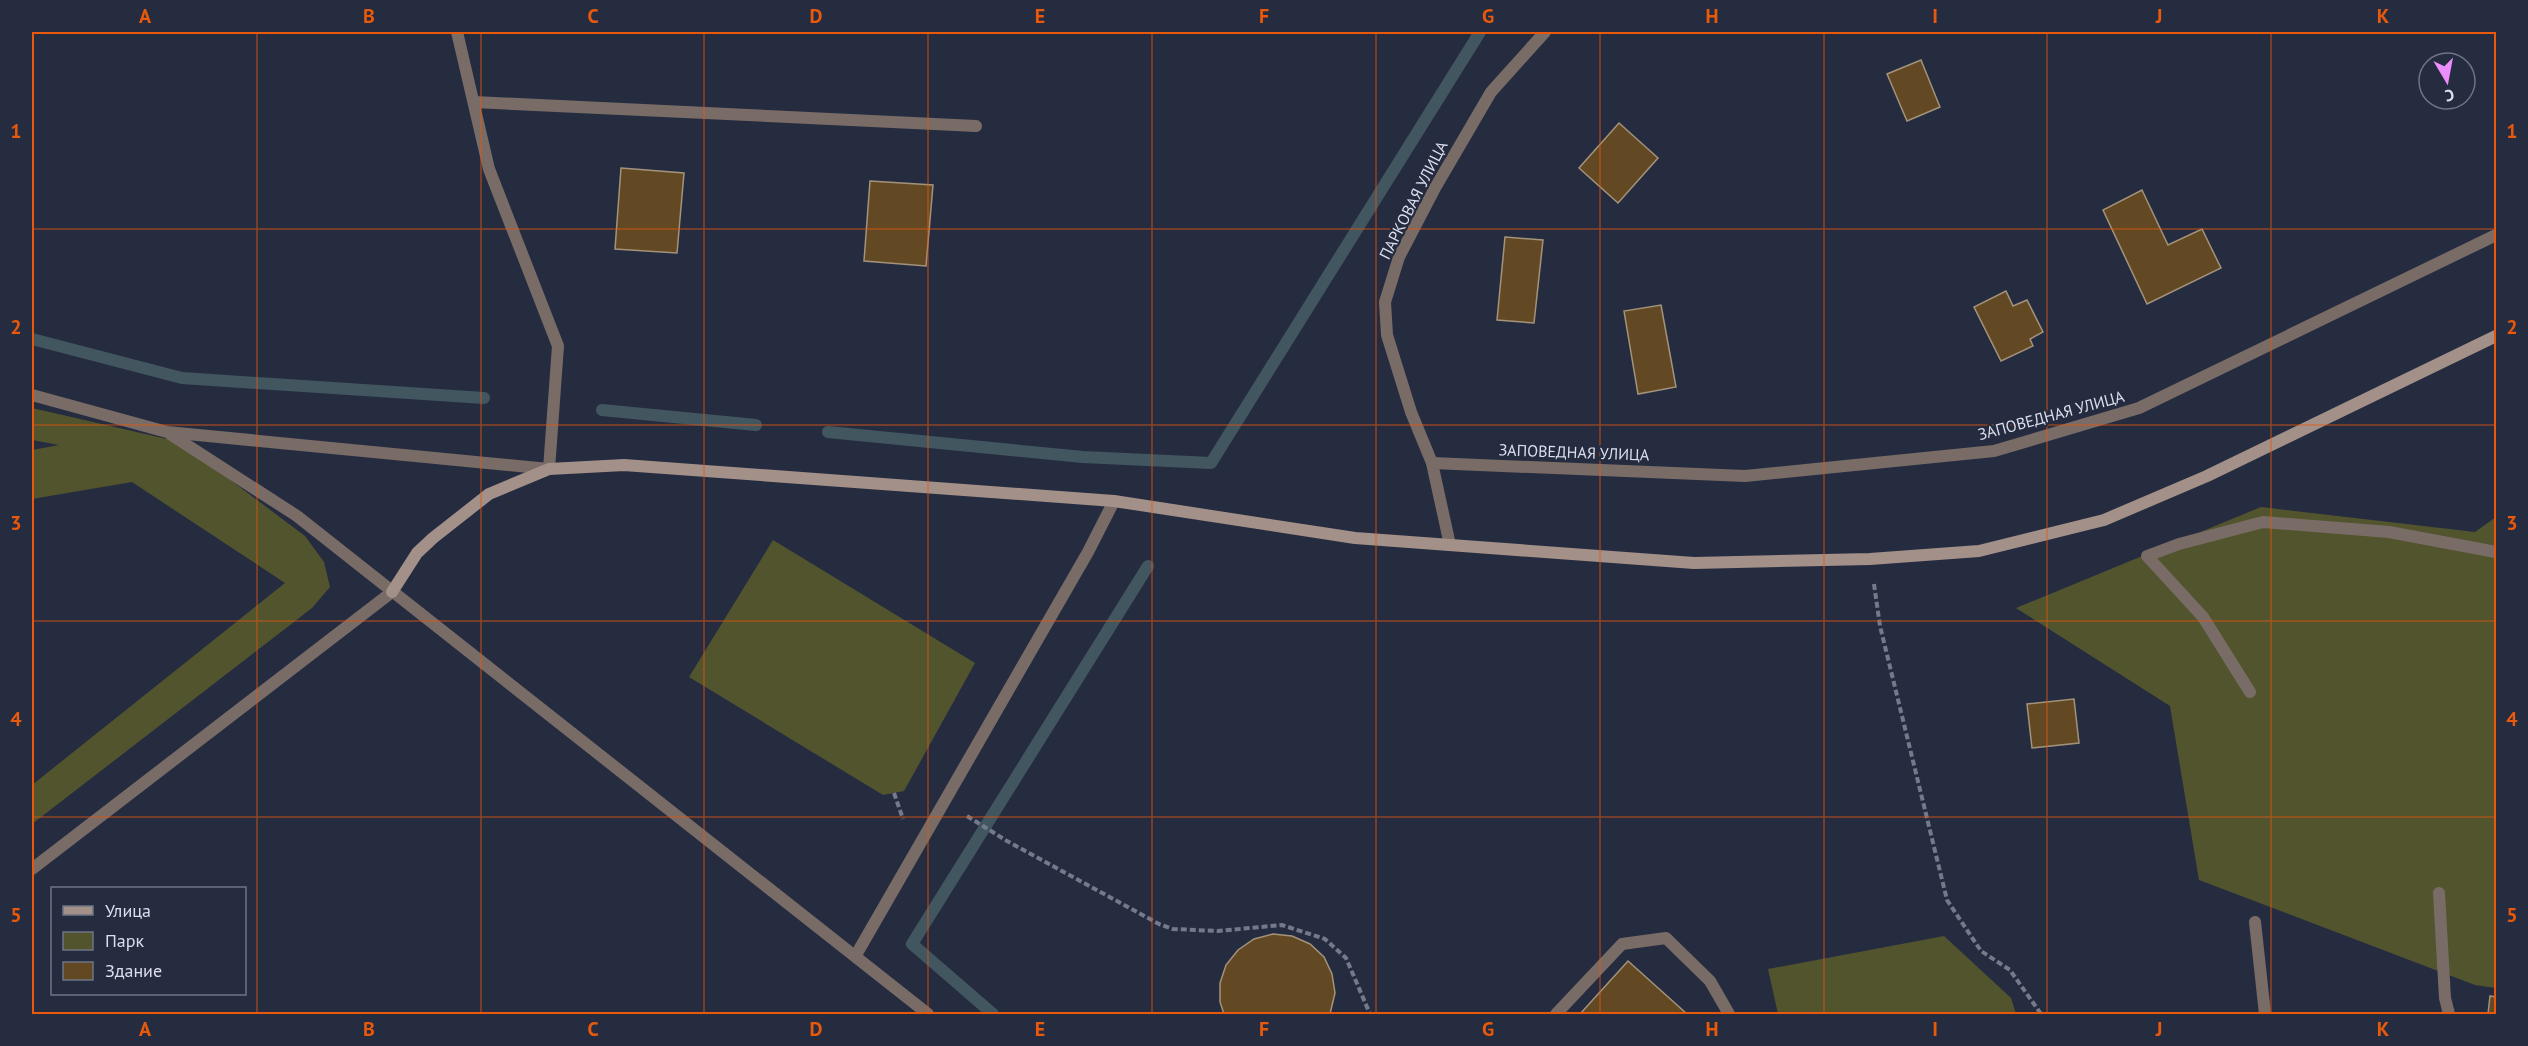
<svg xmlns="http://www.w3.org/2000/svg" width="2528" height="1046" viewBox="0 0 2528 1046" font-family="'PT Sans',sans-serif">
<rect width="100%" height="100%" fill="#262c40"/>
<g fill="#52542e">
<polygon points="32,408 180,442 305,536 324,562 330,587 312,608 32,824 32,785 285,583 132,482 32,499 32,450 59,445 32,440"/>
<polygon points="2261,507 2475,532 2496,517 2496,988 2475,985 2199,880 2170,706 2016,608"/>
<polygon points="773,540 975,663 904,791 883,795 689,677"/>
<polygon points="1944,936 2011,998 2016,1014 1778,1014 1768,969"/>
</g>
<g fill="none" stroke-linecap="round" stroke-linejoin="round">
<g stroke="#425660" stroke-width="12">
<polyline points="32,339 182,378 484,398"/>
<polyline points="602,410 756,425"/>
<polyline points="828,432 1083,457 1211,463 1480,32"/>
<polyline points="993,1014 912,944 1148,566"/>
</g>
</g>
<g fill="#624924" stroke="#a4937b" stroke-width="1.5">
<polygon points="1921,60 1940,107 1907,121 1887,74"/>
<polygon points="1619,123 1658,158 1618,203 1579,168"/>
<polygon points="621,168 684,173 677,253 615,249"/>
<polygon points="870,181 933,185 926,266 864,261"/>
<polygon points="2142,190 2168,245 2202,229 2221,268 2147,304 2103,210"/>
<polygon points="1505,237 1543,240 1534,323 1497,320"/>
<polygon points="2006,291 2013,306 2027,300 2043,332 2030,339 2033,346 2001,361 1974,307"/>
<polygon points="1661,305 1676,387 1638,394 1624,311"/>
<polygon points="2074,699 2079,743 2032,748 2027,704"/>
<polygon points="1273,934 1292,936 1310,944 1324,957 1332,974 1335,993 1330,1014 1224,1014 1220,1002 1220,983 1226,965 1238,950 1254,939"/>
<polygon points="1628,961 1687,1014 1580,1014"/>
<polygon points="2490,996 2496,997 2496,1014 2488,1014"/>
</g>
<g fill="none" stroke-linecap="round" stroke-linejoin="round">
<g stroke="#757a8b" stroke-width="4" stroke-dasharray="6 3" stroke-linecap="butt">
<polyline points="1874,584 1880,626 1947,900 1981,951 2010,970 2041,1014"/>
<polyline points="894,793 903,819"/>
<polyline points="967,816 1007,841 1159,924 1173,929 1218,931 1282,925 1325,939 1346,958 1370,1014"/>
</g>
<g stroke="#796c67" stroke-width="12">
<polyline points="2250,692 2203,617 2147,556 2179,544 2263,522 2389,532 2496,552"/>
<polyline points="2439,893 2445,998 2449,1014"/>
<polyline points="2255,922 2265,1014"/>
<polyline points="856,955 1088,552 1114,501"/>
<polyline points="1556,1014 1622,944 1666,938 1710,981 1729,1014"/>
</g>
<g stroke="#796c67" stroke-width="12">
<polyline points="474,102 976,126"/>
<polyline points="32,395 167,432 549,469 558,346 489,169 457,32"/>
<polyline points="170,434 297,516 928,1014"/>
<polyline points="1432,463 1745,476 1994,451 2139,408 2496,235"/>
<polyline points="1450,545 1432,463 1411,412 1387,335 1385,302 1399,257 1435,188 1491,92 1545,32"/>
<polyline points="32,869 392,592"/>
</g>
<polyline stroke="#a39088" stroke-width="12" points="392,592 417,553 433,538 489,494 549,469 624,465 1114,501 1355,538 1694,563 1870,559 1979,551 2104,520 2207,476 2496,336"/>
</g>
<path fill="none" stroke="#e8590c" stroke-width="1.5" stroke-opacity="0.55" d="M 257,32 L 257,1014M 481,32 L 481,1014M 704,32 L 704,1014M 928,32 L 928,1014M 1152,32 L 1152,1014M 1376,32 L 1376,1014M 1600,32 L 1600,1014M 1824,32 L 1824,1014M 2047,32 L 2047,1014M 2271,32 L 2271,1014M 32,229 L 2496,229M 32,425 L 2496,425M 32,621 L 2496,621M 32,817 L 2496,817"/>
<g text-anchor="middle" stroke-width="4.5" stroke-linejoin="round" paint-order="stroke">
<g font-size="16" fill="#dbdfed" stroke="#262c40">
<text transform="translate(1413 200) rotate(-63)" y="6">ПАРКОВАЯ УЛИЦА</text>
<text transform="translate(2051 415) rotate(-15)" y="6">ЗАПОВЕДНАЯ УЛИЦА</text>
<text transform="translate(1574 452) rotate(2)" y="6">ЗАПОВЕДНАЯ УЛИЦА</text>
</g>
</g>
<rect width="2528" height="1046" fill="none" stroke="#262c40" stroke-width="66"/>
<rect x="51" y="887" width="195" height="108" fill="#262c40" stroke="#6e7485" stroke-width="1.5"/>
<rect x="63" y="906" width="30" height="9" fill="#a39088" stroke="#6e7485" stroke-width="1.5"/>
<text x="105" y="917" font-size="18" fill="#dbdfed">Улица</text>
<rect x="63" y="932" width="30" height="18" fill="#52542e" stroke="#6e7485" stroke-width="1.5"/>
<text x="105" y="947" font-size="18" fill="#dbdfed">Парк</text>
<rect x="63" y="962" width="30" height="18" fill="#624924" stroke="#6e7485" stroke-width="1.5"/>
<text x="105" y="977" font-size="18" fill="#dbdfed">Здание</text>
<g transform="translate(2447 81) rotate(170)"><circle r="28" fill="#262c40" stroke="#6e7485" stroke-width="1.5"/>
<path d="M0-4.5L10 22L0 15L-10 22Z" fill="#eb8dfc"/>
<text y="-9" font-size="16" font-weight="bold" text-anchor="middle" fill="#dbdfed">С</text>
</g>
<rect x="33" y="33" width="2462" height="980" fill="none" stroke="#e8590c" stroke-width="2"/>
<g font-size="20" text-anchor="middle" font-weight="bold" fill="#e8590c">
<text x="145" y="23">A</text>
<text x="369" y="23">B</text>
<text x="593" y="23">C</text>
<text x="816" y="23">D</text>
<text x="1040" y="23">E</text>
<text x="1264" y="23">F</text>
<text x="1488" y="23">G</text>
<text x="1712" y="23">H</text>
<text x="1935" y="23">I</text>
<text x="2159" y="23">J</text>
<text x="2383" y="23">K</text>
<text x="16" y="138">1</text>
<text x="2512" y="138">1</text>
<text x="16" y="334">2</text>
<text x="2512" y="334">2</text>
<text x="16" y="530">3</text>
<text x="2512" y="530">3</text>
<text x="16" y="726">4</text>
<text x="2512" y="726">4</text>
<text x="16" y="922">5</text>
<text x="2512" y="922">5</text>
<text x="145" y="1036">A</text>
<text x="369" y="1036">B</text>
<text x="593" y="1036">C</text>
<text x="816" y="1036">D</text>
<text x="1040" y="1036">E</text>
<text x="1264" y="1036">F</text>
<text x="1488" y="1036">G</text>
<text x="1712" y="1036">H</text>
<text x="1935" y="1036">I</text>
<text x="2159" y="1036">J</text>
<text x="2383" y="1036">K</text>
</g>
</svg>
